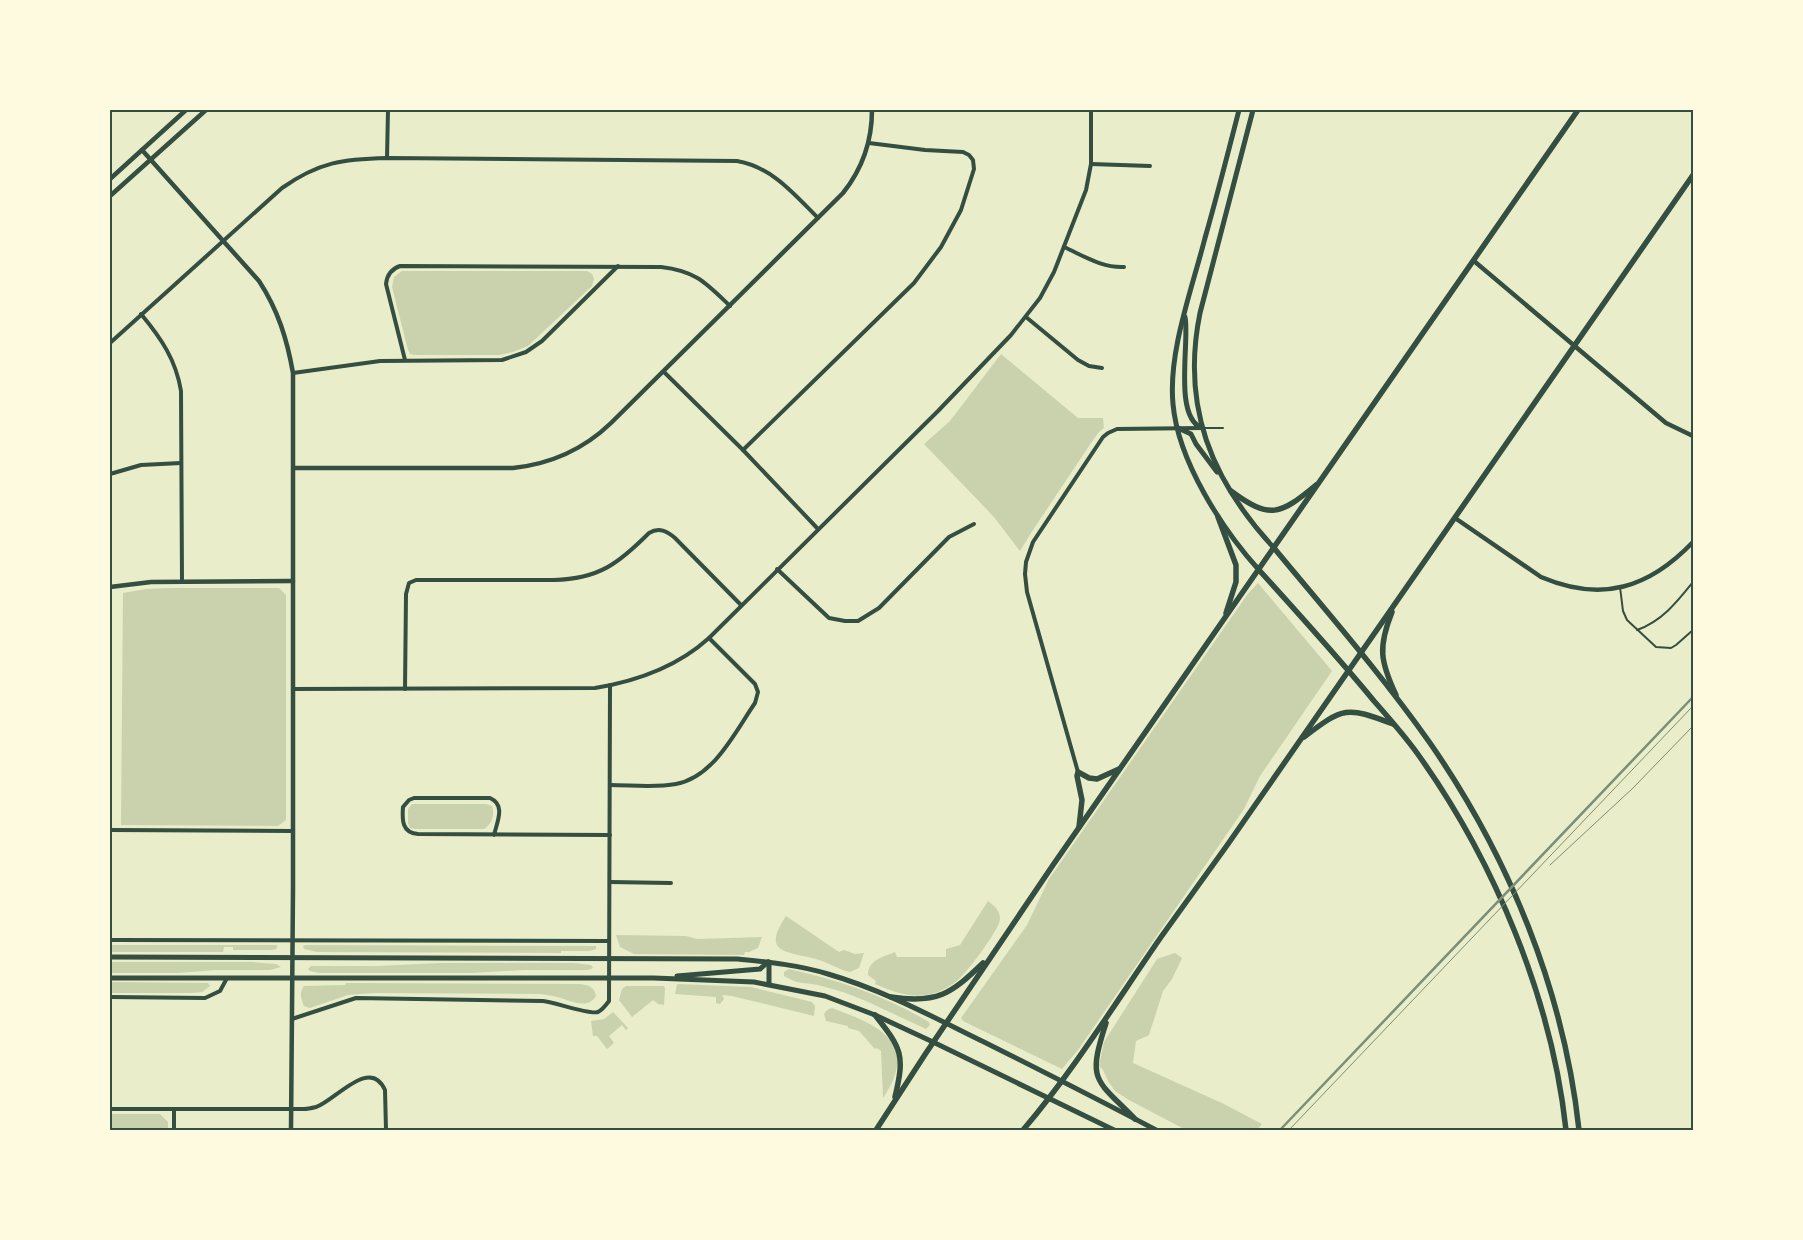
<svg xmlns="http://www.w3.org/2000/svg" width="1803" height="1240" viewBox="0 0 1803 1240" font-family="'Alegreya Sans',sans-serif">
<rect width="100%" height="100%" fill="#e9edc9"/>
<g fill="#cad2ad">
<polygon points="402,271 587,271 592,274 594,279 592,286 528,346 513,352 499,355 414,355 410,354 408,350 392,287 394,277"/>
<polygon points="1001,354 1078,418 1103,418 1104,428 1099,432 1091,443 1031,533 1020,551 994,517 924,444 950,421"/>
<polygon points="1258,583 1332,671 1260,776 1244,809 1078,1050 1062,1069 963,1021 961,1018 1027,925 1049,879 1247,595"/>
<polygon points="171,588 279,588 286,595 286,820 278,826 121,825 123,593 146,589"/>
<path d="M 412,804 L 486,804 L 492,806 C 495,815 492,824 484,829 L 415,829 L 410,828 L 408,823 L 408,809 Z"/>
<path d="M 988,901 C 994,906 1000,910 1000,919 C 1000,929 967,972 959,979 C 951,986 942,991 932,994 C 912,999 894,992 875,984 L 876,981 L 868,975 C 868,960 883,957 895,952 L 897,957 L 946,957 L 946,949 L 960,945 Z"/>
<path d="M 786,916 L 839,952 L 844,950 L 855,954 L 864,953 L 859,968 L 850,972 L 845,971 C 835,967 826,962 816,959 C 786,951 761,954 786,916 Z"/>
<polygon points="616,935 686,936 697,939 762,937 758,948 749,952 745,952 744,955 634,954 620,947"/>
<polygon points="110,945 276,945 278,946 276,949 272,950 233,950 233,947 224,947 223,952 110,952"/>
<polygon points="305,945 596,946 596,949 590,951 561,951 561,953 317,952 304,949 303,946"/>
<polygon points="1175,953 1182,958 1172,979 1163,991 1149,1035 1136,1041 1133,1063 1224,1104 1262,1124 1257,1130 1186,1130 1129,1100 1115,1091 1108,1081 1103,1070 1099,1066 1104,1042 1157,959"/>
<polygon points="110,962 252,962 276,964 281,967 270,970 216,970 178,973 110,973"/>
<polygon points="440,963 574,963 591,965 593,968 588,970 524,970 471,973 319,973 310,971 308,969 311,966 377,966"/>
<path d="M 789,969 C 839,980 885,996 929,1022 L 930,1025 L 926,1029 L 866,1001 L 843,992 L 818,985 L 796,982 L 784,976 L 784,972 Z"/>
<polygon points="110,982 208,983 210,986 202,992 192,993 110,993"/>
<path d="M 346,983 L 580,984 C 588,985 595,987 596,996 C 586,1012 567,998 553,996 C 549,995 545,995 541,994 L 374,993 L 348,995 L 310,1008 L 304,1006 C 301,998 299,993 304,986 L 345,985 Z"/>
<polygon points="677,984 751,987 812,1002 815,1006 814,1016 732,996 722,995 724,999 720,1004 716,1003 716,997 675,994"/>
<polygon points="626,986 664,986 665,989 664,1005 658,1004 653,1000 632,1017 619,1000 622,989"/>
<path d="M 832,1008 C 879,1025 920,1043 883,1098 L 881,1051 L 877,1048 L 875,1049 L 859,1031 L 848,1028 L 848,1026 L 826,1021 L 824,1014 L 827,1010 Z"/>
<polygon points="613,1012 628,1028 626,1030 622,1025 609,1036 614,1043 607,1049 597,1036 593,1036 591,1021 604,1019"/>
<polygon points="110,1114 160,1114 168,1122 168,1130 110,1130"/>
</g>
<g fill="none" stroke-linecap="round" stroke-linejoin="round">
<g stroke="#344e41" stroke-width="2">
<polyline points="1205,428 1223,428"/>
<polyline points="1620,587 1623,611 1627,620 1656,647 1671,648 1676,645 1693,630"/>
<path d="M 1637,630 C 1662,621 1677,602 1693,582"/>
</g>
<g stroke="#344e41" stroke-width="4">
<polyline points="387,158 388,110"/>
<polyline points="1091,164 1150,166"/>
<path d="M 1064,247 C 1084,256 1102,268 1124,267"/>
<path d="M 141,314 C 161,338 176,360 181,391 L 182,582"/>
<polyline points="1026,317 1078,360 1089,366 1102,368"/>
<path d="M 110,343 L 282,188 C 319,162 343,159 387,158 L 737,161 C 772,167 794,194 818,218"/>
<path d="M 405,360 L 386,284 C 387,275 391,269 400,266 L 661,267 C 696,271 706,283 730,306"/>
<polyline points="664,372 743,450 818,529"/>
<polyline points="293,373 380,361 502,360 526,352 542,341 618,266"/>
<polyline points="743,450 914,283 941,247 961,210 974,169 973,160 969,155 963,152 925,150 869,143"/>
<polyline points="110,474 141,465 181,463"/>
<polyline points="777,569 829,618 845,621 858,621 879,608 949,537 974,524"/>
<path d="M 293,689 L 595,688 C 638,681 677,667 709,638 L 938,411 L 1011,335 L 1040,298 L 1054,272 L 1086,190 L 1091,164 L 1091,110"/>
<path d="M 405,689 L 406,594 L 409,583 L 416,580 L 554,580 C 599,579 619,563 649,533 C 659,527 667,531 675,538 L 741,605"/>
<polyline points="1078,772 1027,592 1025,574 1026,562 1033,542 1103,437 1108,433 1117,429 1202,428"/>
<path d="M 610,785 C 631,785 655,788 676,784 C 714,777 735,732 755,703 L 758,692 L 755,684 L 709,638"/>
<polyline points="110,830 293,831"/>
<path d="M 494,835 C 497,822 506,805 490,798 L 414,798 L 409,800 L 403,807 C 402,820 402,833 418,834 L 610,835"/>
<polyline points="610,882 671,883"/>
<polyline points="110,940 609,941"/>
<polyline points="110,997 205,998 220,991 227,978"/>
<path d="M 292,1019 L 356,998 L 543,1001 C 555,1002 589,1015 598,1012 C 602,1010 606,1005 609,1001 L 610,685"/>
<path d="M 110,1109 L 304,1109 C 308,1109 312,1108 316,1107 C 335,1101 370,1056 385,1090 L 386,1130"/>
<polyline points="174,1130 174,1109"/>
</g>
<g stroke="#344e41" stroke-width="4.5">
<path d="M 142,150 L 259,281 C 278,310 287,339 293,373 L 293,888 L 291,1130"/>
<polyline points="110,179 186,110"/>
<polyline points="110,196 206,110"/>
<polyline points="1474,261 1666,423 1693,436"/>
<path d="M 294,468 L 513,468 C 550,464 584,449 611,423 L 843,193 C 863,168 872,141 872,110"/>
<path d="M 1455,518 L 1541,577 C 1602,603 1649,588 1693,542"/>
<polyline points="110,587 151,582 293,581"/>
</g>
<g stroke="#344e41" stroke-width="5">
<path d="M 1239,110 C 1228,153 1217,196 1205,238 C 1192,289 1168,352 1173,404 C 1178,461 1222,529 1259,570"/>
<path d="M 1253,110 L 1200,313 C 1181,406 1211,480 1274,548"/>
<path d="M 1185,317 C 1190,341 1173,417 1202,428"/>
<polyline points="1178,428 1191,434 1196,444 1217,472"/>
<path d="M 110,957 L 738,959 C 768,962 799,965 828,974 C 883,990 933,1017 984,1042 C 1042,1071 1099,1100 1156,1130"/>
<polyline points="677,976 760,969 768,962"/>
<polyline points="110,978 654,978 754,982 825,996 875,1015 933,1042 1114,1130"/>
<polyline points="769,984 769,962"/>
</g>
<g stroke="#344e41" stroke-width="5.5">
<path d="M 1231,491 C 1270,520 1280,515 1316,485"/>
<polyline points="1218,517 1236,565 1236,582 1226,613"/>
<path d="M 1274,548 C 1327,612 1382,675 1430,743 C 1509,857 1564,991 1579,1130"/>
<path d="M 1259,570 C 1298,613 1337,656 1374,701 C 1389,718 1404,735 1417,753 C 1494,860 1552,999 1566,1130"/>
<path d="M 1392,612 C 1378,647 1380,661 1396,695"/>
<path d="M 1304,737 C 1344,707 1346,706 1393,724"/>
<polyline points="1079,827 1082,800 1077,776 1078,772 1089,778 1097,779 1119,769"/>
<path d="M 891,997 C 937,1004 951,994 983,963"/>
<path d="M 875,1015 C 902,1049 905,1055 895,1097"/>
<path d="M 1106,1023 C 1087,1082 1095,1078 1135,1119"/>
<polyline points="876,1130 926,1053 1053,865 1578,110"/>
<path d="M 1023,1130 C 1074,1070 1116,1002 1161,937 C 1183,906 1206,875 1228,844 L 1693,175"/>
</g>
<g stroke="#7c8e77" stroke-width="1">
<polyline points="1550,865 1633,788 1693,726"/>
<polyline points="1289,1130 1693,706"/>
</g>
<polyline stroke="#7c8e77" stroke-width="2.5" points="1280,1130 1693,697"/>
</g>
<rect width="1803" height="1240" fill="none" stroke="#fefae0" stroke-width="222"/>
<rect x="111" y="111" width="1581" height="1018" fill="none" stroke="#344e41" stroke-width="2"/>
</svg>
